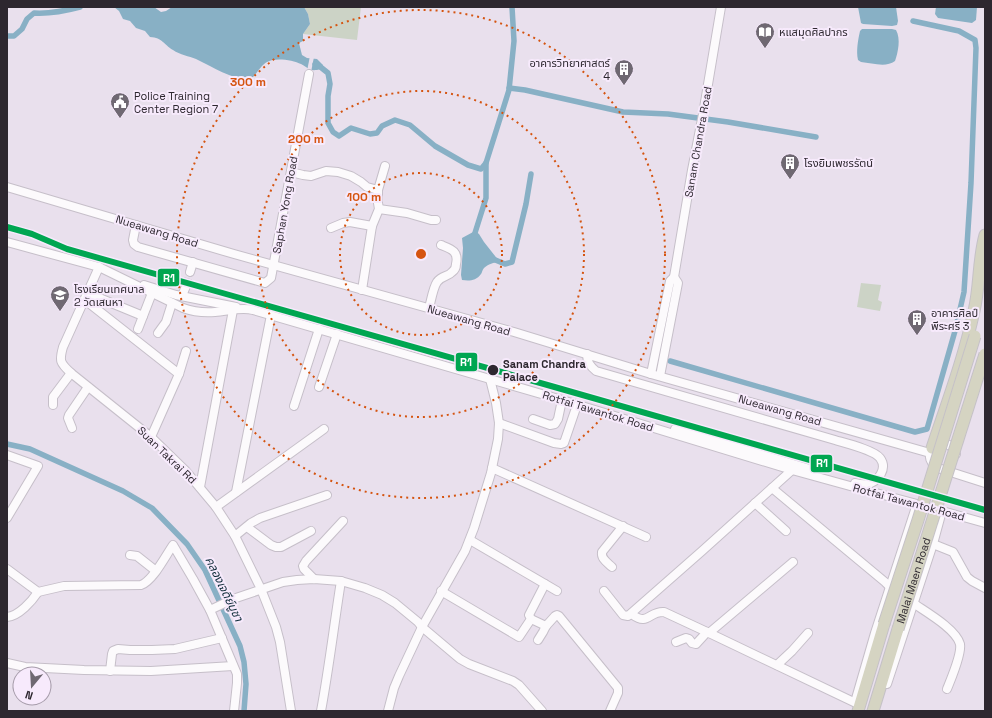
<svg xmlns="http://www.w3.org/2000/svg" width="992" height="718" viewBox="0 0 992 718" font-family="'Space Grotesk','Noto Sans Thai',sans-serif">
<rect width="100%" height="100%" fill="#e9e0ed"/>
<g fill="#ccd3c6">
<polygon points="304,7 361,7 357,40 303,34 310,24 308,14"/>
<polygon points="861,283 881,285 878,300 882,302 880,311 857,307"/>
</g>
<g fill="#88b0c5">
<path d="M 114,7 L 154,7 L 161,12 L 166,11 L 172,7 L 304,7 L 308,14 L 310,24 L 303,34 L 303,41 L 299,43 L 302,55 L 307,58 L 317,59 L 323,65 L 321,69 C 310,72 310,69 301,64 C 293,60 275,57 267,62 C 261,65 256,75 250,80 C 231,79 213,67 196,59 C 189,56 180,55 173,50 C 163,44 163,38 150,37 L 145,31 L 136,28 L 130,21 L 123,19 L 119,11 Z"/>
<polygon points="858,7 896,7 898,21 897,25 892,26 863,24 861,23"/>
<polygon points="936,7 977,7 976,20 972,23 938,18 935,14"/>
<path d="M 862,29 L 892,29 L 896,30 C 901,39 898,52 895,61 C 886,68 872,63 861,62 L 858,60 C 856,51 858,40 860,31 Z"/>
<path d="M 475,231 L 479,234 L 484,242 L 499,261 C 494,263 488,264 484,268 C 482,270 482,273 481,274 C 476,281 469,281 462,280 L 461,275 L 463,248 L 462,238 Z"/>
</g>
<polygon fill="#e9e0ed" points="310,56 314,57 311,72 307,71"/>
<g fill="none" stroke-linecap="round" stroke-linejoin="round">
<g stroke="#88b0c5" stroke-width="5.5">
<path d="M 7,36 L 14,36 L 22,29 L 27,19 L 34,13 C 50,14 65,11 80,7"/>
<polyline points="315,64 318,65 328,73 330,84 328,96 328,123 333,132 339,136 351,128 370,134 377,133 382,126 395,120 410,125 435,146 468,165 481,169 486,163 509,90 514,41 512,7"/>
<polyline points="509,88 525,90 623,112 668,114 728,122 816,137"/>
<polyline points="474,236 486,198 486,163"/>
<polyline points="493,259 505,264 512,262 526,204 531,174"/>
<polyline points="670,361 915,432 927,429 955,331 964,292 971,183 976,48 975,40 959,31 913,21"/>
<polyline points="7,444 30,449 123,491 152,508 187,544 205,570 240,646 244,662 246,684 244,711"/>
</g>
<polyline stroke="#c3bbc7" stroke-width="8" stroke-dasharray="8 4" stroke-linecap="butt" points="186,286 190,272"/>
<g stroke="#c6bfc9" stroke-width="10">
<g id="minor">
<polyline points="291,172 303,175 311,176 326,171 338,172 351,176 361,182 367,187 378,190"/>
<polyline points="7,187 234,254 514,332 651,374 930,453"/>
<polyline points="379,209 407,213 431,220 436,220"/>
<polyline points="136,225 133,240 134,244 138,247 265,283 271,278 309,74"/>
<polyline points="331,228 343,223 350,222 372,226"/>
<path d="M 7,242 L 99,267 L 183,308 C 194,312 203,313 215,312 C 228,311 241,307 253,310 L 562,400 L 792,470 L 850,486 L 917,504 L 985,523"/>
<path d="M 99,267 L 63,347 C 59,361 60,363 71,373 L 151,437 L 185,470 L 216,507 L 235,536 L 261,589 L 276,627 L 280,642 L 291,711"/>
<polyline points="190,272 193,262"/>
<polyline points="674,277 692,170 703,114 721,7"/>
<polyline points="144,285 176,295 236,307"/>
<polyline points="362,290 372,226 379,209 378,203 378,190 385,166"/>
<polyline points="87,293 143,316"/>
<polyline points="182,296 186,286"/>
<polyline points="85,300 179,374"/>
<path d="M 429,308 C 431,301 433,288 437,282 C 442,275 448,277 452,272 C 455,270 456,267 456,264 C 459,251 451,249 441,245"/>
<polyline points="138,329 152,293"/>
<polyline points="158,333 166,322 172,303"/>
<path d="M 587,354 C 587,362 590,366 596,371 L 835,440 C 845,443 874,450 880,458 C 888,469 878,482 867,484 C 863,485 859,484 855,483"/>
<polyline points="651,374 670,281 674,277 678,283 660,376"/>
<polyline points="319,387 337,334"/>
<polyline points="53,405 53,397 71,373"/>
<polyline points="294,406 319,329"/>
<polyline points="533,419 550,425 555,424 558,419 562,400"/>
<polyline points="499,423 554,443 561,444 564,443 577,405"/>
<polyline points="72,428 68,418 69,415 88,387"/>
<polyline points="675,429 690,433 813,470"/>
<polyline points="151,437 179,374 186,351"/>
<path d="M 956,454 C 944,428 916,455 938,468 L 985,483"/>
<polyline points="7,455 38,466 7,518"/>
<polyline points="492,468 646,537"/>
<polyline points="200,487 233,310"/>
<polyline points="772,488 885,582 890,587"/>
<polyline points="236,492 271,315"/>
<polyline points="755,503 786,531"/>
<polyline points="216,507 324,429"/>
<polyline points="247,527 271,545 276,547 281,547 311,531"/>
<polyline points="235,536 251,523 260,518 327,495"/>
<polyline points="470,540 557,591"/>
<polyline points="933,544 953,552 967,577 972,581 985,588"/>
<polyline points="130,555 137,556 156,571"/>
<path d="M 612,567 C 607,562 601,559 602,552 L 623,526"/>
<path d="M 7,569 L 38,592 L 64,586 L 141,585 C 153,581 166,555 173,545 L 193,579 L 210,610 L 237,674 L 237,683 L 234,711"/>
<polyline points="314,579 304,569 303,566 306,561 343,521"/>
<polyline points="441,591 519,637 531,619 529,615 545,584"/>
<polyline points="604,591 623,615 628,616 702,551 792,470"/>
<path d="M 913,603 C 926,612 956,629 960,644 C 962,654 951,679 947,689"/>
<polyline points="210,610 233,599 283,582 297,580 314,579 341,581 365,588 382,595 395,603 418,622 422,627 460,659 469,664 513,681 519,685 542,711"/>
<path d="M 633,615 C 648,626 649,611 664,612 L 707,632 L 860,705"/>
<path d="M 7,617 C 19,616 32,601 38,592"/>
<polyline points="531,619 546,626 555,616 557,615 559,616 618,688 618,693 610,711"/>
<polyline points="709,633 793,562"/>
<polyline points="538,640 543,632 546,626"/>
<polyline points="676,642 686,638 689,639 692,643 696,644 707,632"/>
<polyline points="7,663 25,667 84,670 151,671 233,666"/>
<polyline points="777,665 792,651 808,633"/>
<polyline points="110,671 112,654 113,651 118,649 130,650 152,650 175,649 222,638"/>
<polyline points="887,684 933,544 942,511"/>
<polyline points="855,702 875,633 917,504"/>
<path d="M 321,711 C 329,668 334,625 341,581"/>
<polyline points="388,711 394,688 399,676 422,627 465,551 474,528 491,473 498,439 499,423 496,403 490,379"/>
</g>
</g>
<g stroke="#c5c1c7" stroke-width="13">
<g id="highway">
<path d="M 932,448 C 947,403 964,358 974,311 C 980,286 978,260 985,235"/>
<polyline points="858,711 884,624"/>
<polyline points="873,711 898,629"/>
</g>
</g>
<use href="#minor" stroke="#fcfafc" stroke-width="8"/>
<use href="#highway" stroke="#d5d4c2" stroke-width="11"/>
<g stroke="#c5c1c7" stroke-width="13" stroke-linecap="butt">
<g id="highway-bridge">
<polyline points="884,624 918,520 975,336"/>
<path id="s1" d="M 898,629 L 985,354"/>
</g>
</g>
<use href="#highway-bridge" stroke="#d5d4c2" stroke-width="11"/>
<g stroke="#f7eafc" stroke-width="9">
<polyline id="rail-1" points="7,227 32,234 67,249 551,386 985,510"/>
</g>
<use href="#rail-1" stroke="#00a651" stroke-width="6"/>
</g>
<g fill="none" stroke="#d55410" stroke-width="2" stroke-dasharray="2 4">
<circle cx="421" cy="254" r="81"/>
<circle cx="421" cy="254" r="163"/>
<circle cx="421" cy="254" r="244"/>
</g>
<defs>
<g id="library-pin" transform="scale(1)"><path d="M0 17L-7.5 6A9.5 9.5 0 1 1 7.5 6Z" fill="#6f6872" stroke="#f7eafc"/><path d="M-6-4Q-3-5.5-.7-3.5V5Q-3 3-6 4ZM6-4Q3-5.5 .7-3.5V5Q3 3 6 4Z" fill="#fff"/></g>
<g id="building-pin" transform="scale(1)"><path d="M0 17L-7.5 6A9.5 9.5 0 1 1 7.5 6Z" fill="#6f6872" stroke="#f7eafc"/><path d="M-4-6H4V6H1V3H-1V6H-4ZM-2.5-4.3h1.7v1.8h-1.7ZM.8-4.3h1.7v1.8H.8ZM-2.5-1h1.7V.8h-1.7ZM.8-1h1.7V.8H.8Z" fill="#fff"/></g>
<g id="civic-pin" transform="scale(1)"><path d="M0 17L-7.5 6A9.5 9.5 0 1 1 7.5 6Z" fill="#6f6872" stroke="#f7eafc"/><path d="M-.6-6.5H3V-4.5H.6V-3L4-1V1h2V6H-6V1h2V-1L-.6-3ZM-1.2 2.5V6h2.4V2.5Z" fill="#fff"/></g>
<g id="school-pin" transform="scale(1)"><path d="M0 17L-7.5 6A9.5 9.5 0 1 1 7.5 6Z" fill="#6f6872" stroke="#f7eafc"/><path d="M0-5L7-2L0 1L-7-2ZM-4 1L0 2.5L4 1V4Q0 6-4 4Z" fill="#fff"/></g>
</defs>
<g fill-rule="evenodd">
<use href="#library-pin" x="765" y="32"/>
<use href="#building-pin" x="624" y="69"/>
<use href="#civic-pin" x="120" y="102"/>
<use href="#building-pin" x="790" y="163"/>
<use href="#school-pin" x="60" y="295"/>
<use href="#building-pin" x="917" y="319"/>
</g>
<circle fill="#2d272f" stroke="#f7eafc" stroke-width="1.5" cx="493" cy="370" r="6"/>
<g text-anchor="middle" stroke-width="4" stroke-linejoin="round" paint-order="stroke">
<g font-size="11" fill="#2d272f" stroke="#f7eafc" text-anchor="start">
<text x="779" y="36">หแสมุดศิลปากร</text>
<text x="610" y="67" text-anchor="end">อาคารวิทยาศาสตร์<tspan x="610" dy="13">4</tspan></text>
<text x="134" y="100">Police Training<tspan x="134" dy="13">Center Region 7</tspan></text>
<text x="804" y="167">โรงยิมเพชรรัตน์</text>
<text x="74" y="293">โรงเรียนเทศบาล<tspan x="74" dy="13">2 วัดเสนหา</tspan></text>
<text x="931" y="317">อาคารศิลป์<tspan x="931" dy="13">พีระศรี 3</tspan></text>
</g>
<g font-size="11" fill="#2d272f" stroke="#f7eafc">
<text transform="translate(698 142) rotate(-80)" y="4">Sanam Chandra Road</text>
<text transform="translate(285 205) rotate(-80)" y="4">Saphan Yong Road</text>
<text transform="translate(157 231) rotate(17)" y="4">Nueawang Road</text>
<text transform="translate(469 320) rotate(16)" y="4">Nueawang Road</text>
<text transform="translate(780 410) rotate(16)" y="4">Nueawang Road</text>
<text transform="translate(598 411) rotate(17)" y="4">Rotfai Tawantok Road</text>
<text transform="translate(167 455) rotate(44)" y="4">Suan Takrai Rd</text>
<text transform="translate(909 502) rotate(15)" y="4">Rotfai Tawantok Road</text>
<text dy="4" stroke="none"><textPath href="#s1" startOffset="51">Malai Maen Road</textPath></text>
</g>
<g font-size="11" font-weight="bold" fill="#2d272f" stroke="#f7eafc" text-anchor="start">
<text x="503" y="368">Sanam Chandra<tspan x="503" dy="13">Palace</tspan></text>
</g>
<g font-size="12" font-style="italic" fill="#0f2d39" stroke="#f7eafc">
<text transform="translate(224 589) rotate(64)" y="4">คลองเจดีย์บูชา</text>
</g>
</g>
<circle cx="421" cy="254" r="6" fill="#d55410" stroke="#f7eafc" stroke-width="2"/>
<g font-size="12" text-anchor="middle" font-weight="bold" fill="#d55410" stroke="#f7eafc" stroke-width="4" stroke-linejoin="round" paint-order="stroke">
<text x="248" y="86">300 m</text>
<text x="306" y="143">200 m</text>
<text x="364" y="201">100 m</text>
</g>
<g stroke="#f7eafc" stroke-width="1.5">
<rect x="157" y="268" width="23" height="19" rx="4" fill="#00a651"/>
<rect x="455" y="352" width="23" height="20" rx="4" fill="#00a651"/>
<rect x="810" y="454" width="23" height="19" rx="4" fill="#00a651"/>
</g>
<g font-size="11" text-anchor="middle" font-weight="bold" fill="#fff">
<text x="169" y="282">R1</text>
<text x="466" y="366">R1</text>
<text x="822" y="467">R1</text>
</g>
<rect width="992" height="718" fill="none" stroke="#2d272f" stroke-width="16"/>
<g transform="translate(32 686) rotate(198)"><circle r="19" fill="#f7eafc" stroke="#a69caa"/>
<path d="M0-3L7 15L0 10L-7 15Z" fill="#6f6872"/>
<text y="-6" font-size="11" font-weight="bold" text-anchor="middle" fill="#2d272f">N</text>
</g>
</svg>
